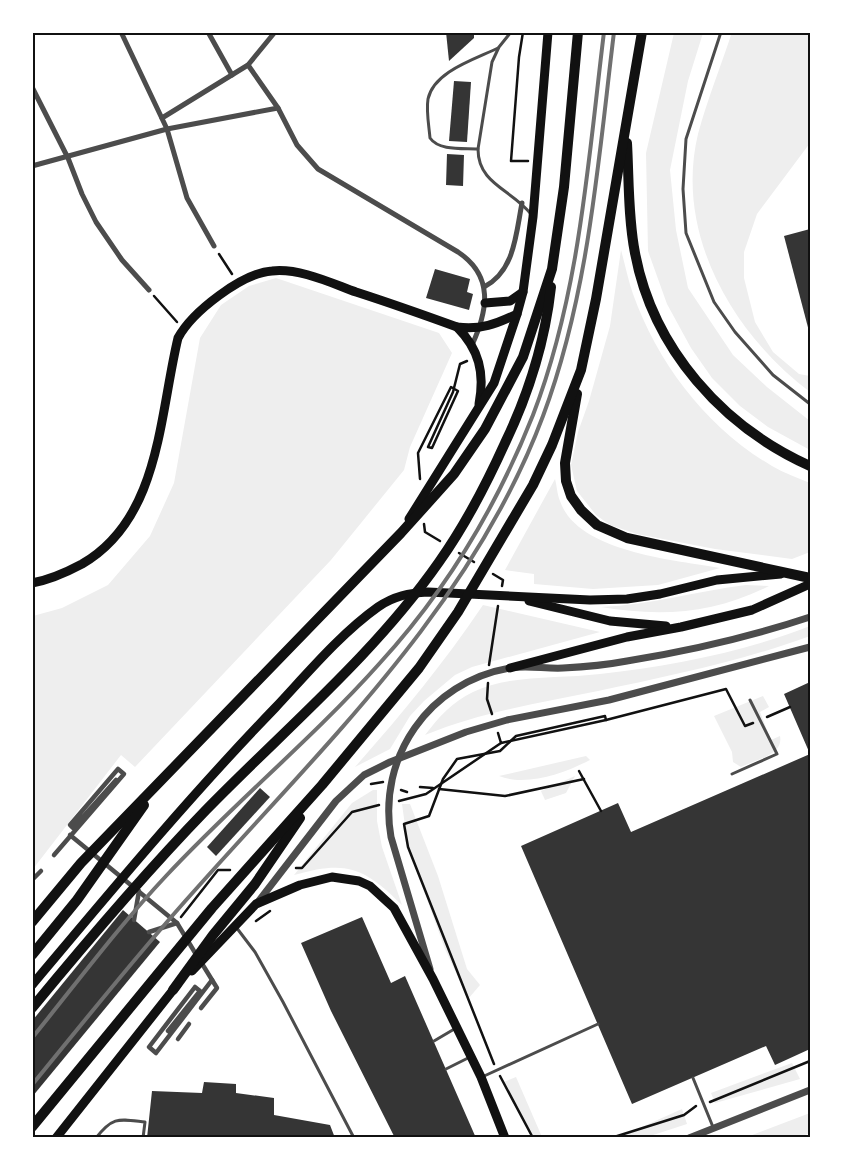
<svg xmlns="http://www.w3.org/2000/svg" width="843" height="1170" viewBox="0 0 843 1170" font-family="'PT Sans Narrow',sans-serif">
<rect width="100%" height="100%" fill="#fff"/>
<g fill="#eee">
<path d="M 732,32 L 810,33 L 810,143 L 757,214 L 744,252 L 744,278 L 755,322 L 773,352 L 799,374 L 810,376 L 810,392 C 733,334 674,234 698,134 C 707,100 721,66 732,32 Z"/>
<polygon points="674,33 703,33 688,81 670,170 676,230 688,288 733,355 767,387 810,421 810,450 768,427 740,406 712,378 691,348 667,304 648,251 646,153"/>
<path d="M 621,250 C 625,264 628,280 633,294 C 658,364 707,428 772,466 C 784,473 798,478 810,483 L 810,552 L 792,559 L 715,549 L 637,534 L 610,525 L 596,515 L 577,491 L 571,465 L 578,432 L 589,401 L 610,326 Z"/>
<polygon points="276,278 439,333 452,353 410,447 404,470 331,560 135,767 121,755 33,869 33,616 62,608 108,585 150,536 174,483 200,338 221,305 249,286"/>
<path d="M 555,479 C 557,486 557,494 560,501 C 577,552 675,560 720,568 L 658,585 L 593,589 L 534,584 L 534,574 L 505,570 Z"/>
<path d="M 746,585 L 769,586 C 713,614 661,617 601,607 C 651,605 697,591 746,585 Z"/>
<path d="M 483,605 L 600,632 L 472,667 L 455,675 L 424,701 L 410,716 L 390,749 L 355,767 C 401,715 444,663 483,605 Z"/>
<path d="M 810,626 L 810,636 C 742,661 669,676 598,691 C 539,703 481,712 425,735 C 439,717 452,702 473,692 C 511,674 559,679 600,674 C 671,666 744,652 810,626 Z"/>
<path d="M 763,696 L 769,707 L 760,712 L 771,740 L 780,736 C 784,755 755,760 741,767 L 733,762 L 732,752 L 714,716 Z"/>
<path d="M 586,756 L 590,760 C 565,773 526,787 499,776 Z"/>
<polygon points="575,776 566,793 545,800 541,791"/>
<path d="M 373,790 L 377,790 L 377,821 L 382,847 L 402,905 C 364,867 346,860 294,875 L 352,803 Z"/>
<polygon points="402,804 410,804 438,876 467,969 480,985 468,999 445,949 408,847"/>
<polygon points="792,1063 800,1079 715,1103 711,1093"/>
<polygon points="516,1077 542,1137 533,1137 504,1082"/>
<polygon points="682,1109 687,1124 647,1137 617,1138"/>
<polygon points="810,1113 810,1133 800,1137 747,1137"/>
</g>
<g fill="#353535">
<polygon points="446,32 474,32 474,38 449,61"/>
<polygon points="454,81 471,82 467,142 449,141"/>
<polygon points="447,154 464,155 463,186 446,185"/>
<polygon points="810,229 810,335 784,236"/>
<polygon points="435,269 470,279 467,292 473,294 469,310 426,298"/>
<polygon points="810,682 810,1049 775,1065 766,1046 632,1104 521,846 618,803 631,832 810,754 784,694"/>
<polygon points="260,788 270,797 216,856 207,847"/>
<polygon points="123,910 160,942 32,1097 32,1021"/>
<polygon points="362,917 391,983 405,976 476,1138 395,1138 331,1011 301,943"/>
<polygon points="204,1082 236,1084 236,1093 274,1098 274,1115 330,1125 335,1138 147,1138 152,1091 202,1093"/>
</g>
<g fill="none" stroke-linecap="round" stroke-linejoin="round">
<g stroke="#111" stroke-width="2.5">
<polyline points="523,32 519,57 511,161 528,161"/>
<polyline points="219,254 232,274"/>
<polyline points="154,296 177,322"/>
<polyline points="420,479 418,453 451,387 458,391 432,448 428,447 453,392 460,364 467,361"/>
<polyline points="424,524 425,532 440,541"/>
<polyline points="459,553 474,562"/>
<polyline points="493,574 503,580 502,586"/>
<polyline points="489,665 498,606"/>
<polyline points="488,683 487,699 492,714"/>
<polyline points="767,717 790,707"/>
<polyline points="498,733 501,743 606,720 726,689 745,726 753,723"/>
<polyline points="579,771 601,811"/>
<polyline points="371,784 383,782"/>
<polyline points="420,787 433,788"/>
<polyline points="439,789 505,796 584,779"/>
<polyline points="401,790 407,792"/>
<polyline points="399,801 426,794 501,743"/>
<polyline points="296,868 302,868 352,812 379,805"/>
<polyline points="181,917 218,870 230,870"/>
<polyline points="256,921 270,911"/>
<polyline points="494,1064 408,847 404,824 429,816 443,779 457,759 500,751 516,736 605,716 606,720"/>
<polyline points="500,1076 533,1138"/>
<polyline points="710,1102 810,1061"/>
<polyline points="611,1138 684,1115 696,1106"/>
</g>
<g stroke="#4c4c4c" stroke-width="3">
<path d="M 511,32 L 499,47 L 492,62 L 478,149 C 478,184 511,189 531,214"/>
<polyline points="721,32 686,139 683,189 686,233 714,302 735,332 773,375 810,404"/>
<path d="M 478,149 C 463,148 439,151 430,138 C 429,126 426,111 428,99 C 434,71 476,59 498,48"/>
<polyline points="732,774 777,754 750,700"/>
<polyline points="236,927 255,952 283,1002 354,1138"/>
<polyline points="434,1041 456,1028"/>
<polyline points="446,1069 470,1057"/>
<polyline points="482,1077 598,1024"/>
<polyline points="693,1078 713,1127"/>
<path d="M 96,1138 C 113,1116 119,1119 145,1122 L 143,1138"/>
</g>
<g stroke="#4c4c4c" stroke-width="4.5">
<polyline points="70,835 177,923 149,932"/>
<polyline points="54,855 124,774 118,769 70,825 73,828 116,780"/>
<polyline points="32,880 41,871"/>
<polyline points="134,920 139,891"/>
<polyline points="177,923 197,956"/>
<polyline points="201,962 217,988 201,1008"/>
<polyline points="168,1031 200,991 195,987 149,1047 156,1053 212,980"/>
<polyline points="178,1039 189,1024"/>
</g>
<g stroke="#4c4c4c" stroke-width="5">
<polyline points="121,32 167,129 187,198 214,246"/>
<polyline points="208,32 232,75"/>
<path d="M 248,65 L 278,108 L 297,145 L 318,169 L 458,252 C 494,276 488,310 472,345"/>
<polyline points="32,87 68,158 82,194 96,222 122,260 149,290"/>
<polyline points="162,118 248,65 275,32"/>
<polyline points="32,166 167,129 278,108"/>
<path d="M 484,287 C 515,271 516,233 522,203"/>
</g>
<g stroke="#4c4c4c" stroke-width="7">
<polyline points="258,902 336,801 364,775 390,762 466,732 507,720 609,700 810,647"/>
<path d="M 430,969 L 391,837 C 377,757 429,682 510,668 C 527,665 546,669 563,668 C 584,667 606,665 627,661 C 689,651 750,637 810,617"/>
<polyline points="689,1138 810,1090"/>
</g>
<g stroke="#111" stroke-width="9">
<polyline points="485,303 510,301 523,292"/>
<path d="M 457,327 C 479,349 485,373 479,404"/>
<polyline points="409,519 494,383 517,314 523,292 533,217 548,32"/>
<path d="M 32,583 C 49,580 67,572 82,564 C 160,519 159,417 178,338 C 192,312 242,273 272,271 C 300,268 331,283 356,292 C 390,303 424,315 457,327 C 481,330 496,324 517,314"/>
<polyline points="192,971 256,904 300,885 332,877 359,881 370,886 394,908 433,979 481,1077 505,1138"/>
<polyline points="56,1138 177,985"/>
</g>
<g stroke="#111" stroke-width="9">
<polyline points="529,601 610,621 666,626"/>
<polyline points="510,668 627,637 681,627 752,610 810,584"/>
<path d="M 32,985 C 111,891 189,797 275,708 C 306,675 340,634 378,607 C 394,596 409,593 428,592 L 590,600 L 627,599 L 660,594 L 717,580 L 781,574"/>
</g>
<g stroke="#111" stroke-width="10">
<path d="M 627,143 C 629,179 628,217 635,253 C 653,349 723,427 810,466"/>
<polyline points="577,394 565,463 566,481 571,496 581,510 597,525 627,538 810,578"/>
<polyline points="32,922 81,863 401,533 454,474 485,429 523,357 552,269 564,187 578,32"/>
<polyline points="32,955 77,900 144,805"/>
<polyline points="173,990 213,935 255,884 300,818"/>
<path d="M 32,1008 C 88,940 145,873 206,810 C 285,729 374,655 439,562 C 466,524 486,485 505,443 C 529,393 545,342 551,287"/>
<polyline points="32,1127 212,908 322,785 419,668 458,612 533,485 552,445 581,370 596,299 642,32"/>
</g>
<g stroke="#707070" stroke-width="4">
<path d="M 32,1038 C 76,984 118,927 166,876 C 234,803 312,739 379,664 C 445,592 497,506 533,415 C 580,293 588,161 604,32"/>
<path d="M 32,1085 C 86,1019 139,952 196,889 C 326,743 473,604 543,416 C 589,293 598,162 614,32"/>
</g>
</g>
<rect width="843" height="1170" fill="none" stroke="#ffffff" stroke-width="68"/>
<rect x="34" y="34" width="775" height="1102" fill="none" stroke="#111" stroke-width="2"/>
</svg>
